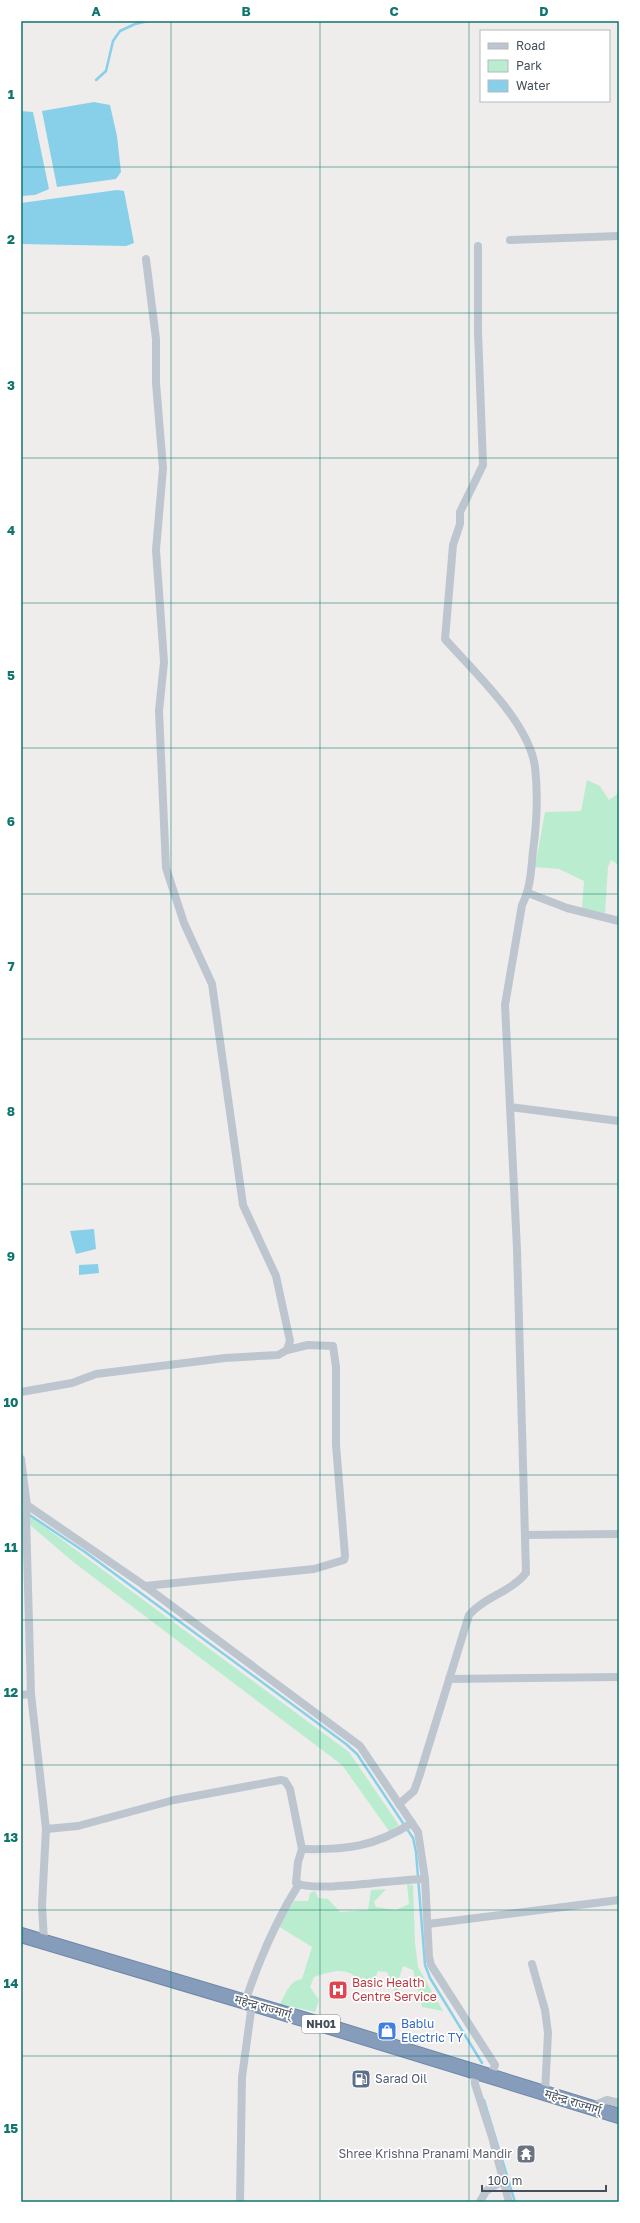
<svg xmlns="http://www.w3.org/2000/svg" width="640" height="2223" viewBox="0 0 640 2223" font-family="'Golos Text','Noto Sans Devanagari',sans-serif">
<rect width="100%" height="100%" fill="#efecec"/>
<g fill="#baedd0">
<polygon points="587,780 600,786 609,800 619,793 619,865 611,860 608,867 605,913 582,908 584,881 559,869 535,867 545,812 581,811"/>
<polygon points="30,1516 349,1752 399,1825 389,1831 342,1765 72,1561 30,1525"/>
<path d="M 407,1884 L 413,1885 L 415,1943 L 418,1967 L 443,2011 L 422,2007 L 413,1970 L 403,1966 L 398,1982 L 399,1994 L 395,1992 L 387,1972 L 378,1971 L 373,1984 L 364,1984 C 346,1966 337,1970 314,1977 L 310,1987 L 319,2000 L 315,2012 L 280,2004 C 286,1993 289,1981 302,1979 L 312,1947 L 278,1926 L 294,1901 L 308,1901 L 310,1893 L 315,1891 L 318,1898 L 328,1899 L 340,1912 L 368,1910 L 371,1890 L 386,1889 L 374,1902 L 376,1907 L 396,1910 L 409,1904 Z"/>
</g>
<g fill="#88d0e9">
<polygon points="94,102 110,105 117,136 121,172 116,179 57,187 42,111"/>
<polygon points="21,111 33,112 49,189 35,195 21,196"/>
<polygon points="117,190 124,191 134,243 126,246 21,244 21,203"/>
<polygon points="94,1229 96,1249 76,1254 70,1231"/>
<polygon points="98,1264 99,1273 79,1275 79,1265"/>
</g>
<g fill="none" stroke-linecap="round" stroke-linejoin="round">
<g stroke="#88d0e9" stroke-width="2.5">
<polyline points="96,80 106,71 113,41 120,31 135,24 148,21"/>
<polyline points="28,1514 85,1552 346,1744 357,1754 413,1838 416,1852 425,1965 430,1978 482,2063"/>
<polyline points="484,2100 515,2202"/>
</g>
<g stroke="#7087a7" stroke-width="16">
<polyline id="highway" points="21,1935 343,2031 619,2116"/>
</g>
<g stroke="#bdc6cf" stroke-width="8">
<polyline points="510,240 619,236"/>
<polyline points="528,893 567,908 619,921"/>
<polyline points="510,1107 619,1121"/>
<polyline points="21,1392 72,1383 96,1374 225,1358 278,1355 287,1350 290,1341 276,1276 243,1205 212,984 184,923 166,868 159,711 164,662 156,550 163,468 156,383 156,339 146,259"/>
<polyline points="21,1459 27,1506 26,1516 31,1694 46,1829 42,1905 44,1942"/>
<polyline points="21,1501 145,1586 360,1746 418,1832 425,1879 429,1957 431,1965 495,2065 491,2076"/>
<polyline points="525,1535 619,1534"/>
<polyline points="145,1586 314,1569 344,1560 345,1556 336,1445 336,1367 333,1346 308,1345 287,1350"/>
<polyline points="449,1679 619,1677"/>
<polyline points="21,1695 31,1694"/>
<path d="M 399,1804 L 414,1791 L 419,1777 L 469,1615 C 484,1597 511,1592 526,1573 L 517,1249 L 505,1005 L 522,905 C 532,886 531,864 534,843 C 537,818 538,793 535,767 C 529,722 474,672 445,639 L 453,545 L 460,524 L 460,512 L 483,465 L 478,331 L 478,246"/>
<path d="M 46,1829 L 78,1826 L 174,1800 L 281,1780 L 285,1781 L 290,1789 L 302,1849 L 298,1862 L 296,1883 C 315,1893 398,1879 425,1879"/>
<path d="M 302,1849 C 346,1850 374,1847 412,1823"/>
<polyline points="428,1924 619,1900"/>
<polyline points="532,1964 545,2010 548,2033 545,2093"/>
<path d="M 245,2002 C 259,1960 275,1922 299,1884"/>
<polyline points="475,2072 475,2084 492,2137 509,2202"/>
<polyline points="590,2107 607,2100 619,2103"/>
<polyline points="240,2202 242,2077 252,2004"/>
<polyline points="480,2202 486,2191 504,2180"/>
</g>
<use href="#highway" stroke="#859cbb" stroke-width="14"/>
</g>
<path fill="none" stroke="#0f766e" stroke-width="1" stroke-opacity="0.55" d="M 171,21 L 171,2202M 320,21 L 320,2202M 469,21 L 469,2202M 21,167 L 619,167M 21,313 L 619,313M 21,458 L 619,458M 21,603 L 619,603M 21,748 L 619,748M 21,894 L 619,894M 21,1039 L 619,1039M 21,1184 L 619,1184M 21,1329 L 619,1329M 21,1475 L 619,1475M 21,1620 L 619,1620M 21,1765 L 619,1765M 21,1910 L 619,1910M 21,2056 L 619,2056"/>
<defs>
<g id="hospital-square" transform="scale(1)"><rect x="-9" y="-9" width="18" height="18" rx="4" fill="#e0444e" stroke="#fff"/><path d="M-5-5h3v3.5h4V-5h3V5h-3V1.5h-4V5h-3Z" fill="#fff"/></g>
<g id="shop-square" transform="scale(1)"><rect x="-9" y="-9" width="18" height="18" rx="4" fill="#3f7fe0" stroke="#fff"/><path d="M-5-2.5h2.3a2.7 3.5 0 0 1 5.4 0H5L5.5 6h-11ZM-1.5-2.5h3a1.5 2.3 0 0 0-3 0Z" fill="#fff"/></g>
<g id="fuel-square" transform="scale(1)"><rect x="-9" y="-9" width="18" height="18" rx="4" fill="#5c6f8a" stroke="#fff"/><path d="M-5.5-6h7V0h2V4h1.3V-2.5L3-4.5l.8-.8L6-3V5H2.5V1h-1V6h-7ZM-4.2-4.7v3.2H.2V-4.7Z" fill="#fff"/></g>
<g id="temple-square" transform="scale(1)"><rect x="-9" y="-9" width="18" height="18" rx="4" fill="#6b7280" stroke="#fff"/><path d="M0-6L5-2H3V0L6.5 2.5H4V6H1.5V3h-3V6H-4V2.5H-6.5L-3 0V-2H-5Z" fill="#fff"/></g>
</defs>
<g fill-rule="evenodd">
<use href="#hospital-square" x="338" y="1990"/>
<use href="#shop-square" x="387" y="2031"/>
<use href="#fuel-square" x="361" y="2079"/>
<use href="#temple-square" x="526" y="2154"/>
</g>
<g text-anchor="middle" stroke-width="3.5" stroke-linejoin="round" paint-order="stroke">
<rect fill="#fff" stroke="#7d848b" stroke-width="1" x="302" y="2015" width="38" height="18" rx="3"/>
<g font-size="11" font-weight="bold" fill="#454f59">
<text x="321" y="2028">NH01</text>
</g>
<g font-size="12" fill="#be3a42" stroke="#fff" text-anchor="start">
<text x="352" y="1987">Basic Health<tspan x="352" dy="14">Centre Service</tspan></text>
</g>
<g font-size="12" fill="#454f59" stroke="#fff">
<text transform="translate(263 2007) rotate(16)" y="4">महेन्द्र राज्मार्ग्</text>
<text transform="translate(573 2102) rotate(17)" y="4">महेन्द्र राज्मार्ग्</text>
</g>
<g font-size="12" fill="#366cbe" stroke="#fff" text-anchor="start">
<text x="401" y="2028">Bablu<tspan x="401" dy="14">Electric TY</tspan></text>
</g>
<g font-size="12" fill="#4e5e75" stroke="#fff" text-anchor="start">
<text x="375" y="2083">Sarad Oil</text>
</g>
<g font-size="12" fill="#5b616d" stroke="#fff" text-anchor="end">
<text x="512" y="2158">Shree Krishna Pranami Mandir</text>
</g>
</g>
<rect width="640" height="2223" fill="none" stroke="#ffffff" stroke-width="44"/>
<rect x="480" y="30" width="130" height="72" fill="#ffffff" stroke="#b5b9bd"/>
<rect x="488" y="43" width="20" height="6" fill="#bdc6cf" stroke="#b5b9bd"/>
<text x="516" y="50" font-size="12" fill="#454f59">Road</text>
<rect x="488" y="60" width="20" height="12" fill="#baedd0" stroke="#b5b9bd"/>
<text x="516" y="70" font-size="12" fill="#454f59">Park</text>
<rect x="488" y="80" width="20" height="12" fill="#88d0e9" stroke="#b5b9bd"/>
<text x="516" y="90" font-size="12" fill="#454f59">Water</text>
<path d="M482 2185v6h124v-6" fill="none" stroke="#454f59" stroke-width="2"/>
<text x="488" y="2185" font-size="12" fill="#454f59" stroke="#ffffff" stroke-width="3" paint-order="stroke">100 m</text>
<rect x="22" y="22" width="596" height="2179" fill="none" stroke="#0f766e" stroke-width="1.5"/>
<g font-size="13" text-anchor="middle" font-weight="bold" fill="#0f766e">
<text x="96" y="16">A</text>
<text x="246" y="16">B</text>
<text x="394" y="16">C</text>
<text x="544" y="16">D</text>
<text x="11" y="99">1</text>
<text x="11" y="244">2</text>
<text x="11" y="390">3</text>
<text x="11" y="535">4</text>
<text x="11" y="680">5</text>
<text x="11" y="826">6</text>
<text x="11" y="971">7</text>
<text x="11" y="1116">8</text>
<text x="11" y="1261">9</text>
<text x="11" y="1407">10</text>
<text x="11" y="1552">11</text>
<text x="11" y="1697">12</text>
<text x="11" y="1842">13</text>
<text x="11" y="1988">14</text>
<text x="11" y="2133">15</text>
</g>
</svg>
